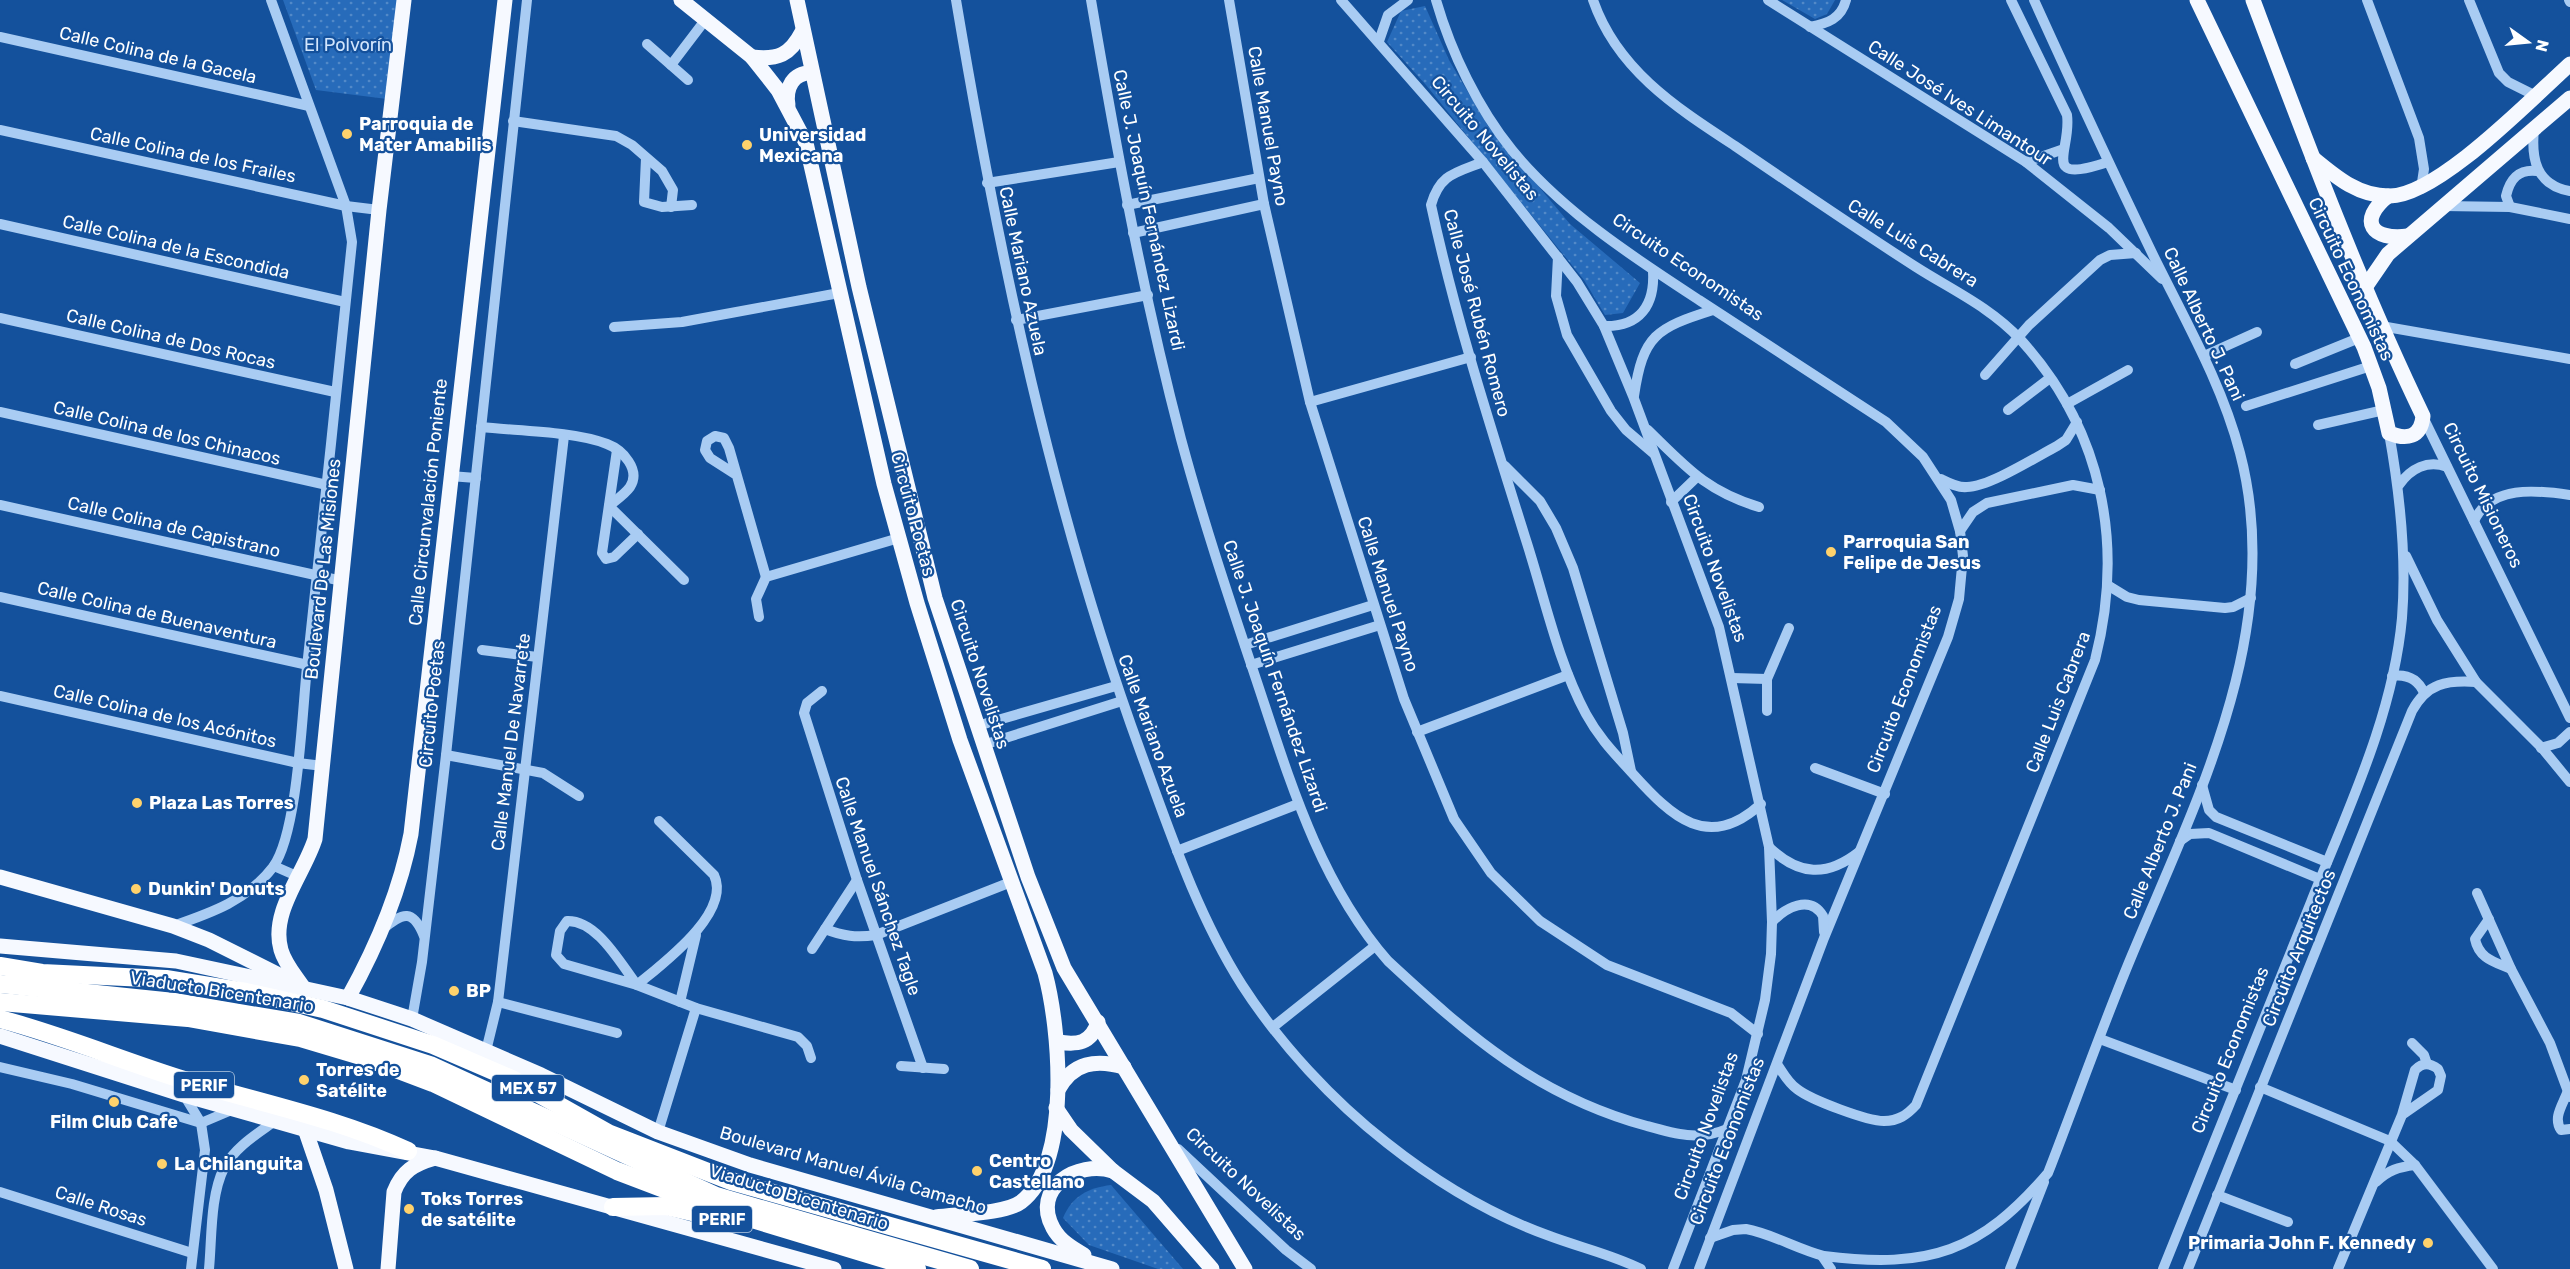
<svg xmlns="http://www.w3.org/2000/svg" width="2570" height="1269" viewBox="0 0 2570 1269" font-family="Rubik,sans-serif">
<defs>
<pattern id="park-dots" width="8" height="8" patternUnits="userSpaceOnUse" patternTransform="scale(1.5)"><rect width="8" height="8" fill="#276bba"/><path d="M2 2h.1M6 6h.1" fill="none" stroke="#5289c8" stroke-width="1.8" stroke-linecap="round"/></pattern>
</defs>
<rect width="100%" height="100%" fill="#14519c"/>
<g fill="url(#park-dots)">
<polygon points="283,0 397,0 387,99 316,90"/>
<polygon points="1782,0 1835,0 1827,14 1815,19"/>
<polygon points="1425,6 1449,60 1488,126 1570,224 1640,283 1623,313 1605,315 1584,280 1426,85 1387,42 1401,11"/>
<path d="M 1111,1185 L 1183,1269 L 1158,1269 L 1089,1245 L 1063,1218 C 1072,1196 1088,1188 1111,1185 Z"/>
</g>
<g fill="none" stroke-linecap="round" stroke-linejoin="round">
<g stroke="#a9ccf3" stroke-width="10">
<path d="M 956,0 C 999,256 1052,509 1141,753 C 1170,832 1197,914 1242,985 C 1280,1044 1333,1101 1387,1143 C 1435,1181 1489,1214 1547,1235 C 1578,1247 1611,1254 1641,1269"/>
<path d="M 1091,0 C 1116,147 1143,294 1181,439 C 1203,521 1230,601 1257,682 C 1289,778 1319,882 1388,961 C 1469,1036 1537,1096 1647,1126 C 1675,1134 1699,1141 1727,1129"/>
<polyline points="1229,0 1264,204 1310,402 1404,699 1454,819 1491,873 1540,921 1607,965 1731,1013 1758,1034"/>
<polyline points="1341,0 1483,162 1577,282 1604,326 1633,396 1719,627 1769,847 1772,922 1771,954 1765,1000 1746,1080 1673,1269"/>
<path d="M 1436,0 C 1451,52 1478,108 1512,150 C 1562,211 1633,257 1699,300 C 1761,341 1824,381 1886,422 L 1923,457 L 1951,500 L 1960,531 L 1963,556 L 1959,599 L 1948,637 L 1824,938 L 1699,1269"/>
<path d="M 1593,0 C 1617,70 1677,108 1735,146 C 1795,187 1855,228 1916,267 C 1952,290 1990,307 2020,339 C 2102,429 2125,543 2095,660 L 1916,1105 C 1907,1115 1898,1121 1884,1121 C 1867,1121 1811,1100 1797,1089 C 1788,1083 1783,1073 1777,1064"/>
<polyline points="1768,0 2026,162 2109,228 2162,279"/>
<path d="M 2011,0 L 2067,115 C 2072,151 2038,185 2108,162"/>
<polyline points="2367,0 2419,138 2424,169 2421,189"/>
<polyline points="2469,0 2499,73 2508,82 2534,95"/>
<polyline points="2569,0 2570,2"/>
<path d="M 1810,27 C 1828,23 1841,19 1846,0"/>
<polyline points="0,37 309,106"/>
<polyline points="1379,41 1388,15 1408,0"/>
<polyline points="647,44 688,80"/>
<polyline points="671,65 706,19"/>
<polyline points="513,121 616,136 632,145 662,171 673,190 671,207"/>
<path d="M 2534,129 C 2531,159 2536,185 2570,191"/>
<polyline points="0,130 346,206 379,210"/>
<polyline points="646,158 644,202 662,207 692,205"/>
<path d="M 1483,162 C 1455,173 1440,174 1431,205 C 1455,317 1491,428 1525,537 C 1544,595 1557,660 1586,714 C 1599,738 1615,754 1633,774 C 1672,817 1708,852 1761,804"/>
<polyline points="2026,162 2061,150"/>
<polyline points="987,183 1119,162"/>
<polyline points="1127,205 1259,178"/>
<polyline points="2443,206 2510,207 2570,219"/>
<path d="M 2510,207 L 2506,196 C 2510,179 2518,169 2537,171"/>
<polyline points="0,224 345,302"/>
<polyline points="1133,233 1264,204"/>
<polyline points="1558,257 1556,296 1567,335 1611,411 1626,430 1653,453"/>
<polyline points="0,318 335,392"/>
<polyline points="1016,320 1148,295"/>
<path d="M 1604,326 C 1640,327 1655,305 1653,271"/>
<polyline points="2381,326 2570,359"/>
<polyline points="614,327 682,322 839,293"/>
<polyline points="2204,356 2257,332"/>
<polyline points="2295,364 2359,338"/>
<polyline points="1985,375 2029,325 2100,260 2110,255 2136,253"/>
<path d="M 1634,396 C 1643,335 1656,328 1713,310"/>
<polyline points="1310,402 1471,357"/>
<polyline points="2067,404 2128,370"/>
<polyline points="2246,406 2371,366"/>
<polyline points="2008,410 2050,378"/>
<polyline points="0,412 327,485"/>
<polyline points="2423,417 2570,718"/>
<polyline points="2318,425 2384,410"/>
<path d="M 481,427 C 517,431 574,431 607,444 C 623,450 641,470 630,487 C 625,494 615,501 609,506 L 684,580"/>
<path d="M 1648,430 C 1686,467 1706,491 1759,507"/>
<polyline points="617,450 602,553 606,559 614,557 638,534"/>
<polyline points="1505,466 1540,501 1556,528 1573,568 1623,733 1631,771"/>
<polyline points="735,474 710,458 705,450 707,441 715,436 724,438 729,448 766,577"/>
<polyline points="450,476 476,478"/>
<path d="M 1941,479 C 1949,483 1958,488 1967,487 C 1989,487 2036,457 2057,446 L 2066,440 L 2077,422"/>
<path d="M 2399,485 C 2410,469 2428,459 2447,467"/>
<polyline points="1671,502 1697,477"/>
<polyline points="0,505 342,581"/>
<path d="M 2474,521 C 2491,485 2536,490 2570,495"/>
<polyline points="1960,531 1973,512 1987,503 2073,485 2100,490"/>
<polyline points="2406,556 2437,620 2476,682 2542,748 2570,782"/>
<polyline points="2109,586 2127,597 2139,600 2225,608 2233,607 2251,598"/>
<polyline points="0,597 308,665"/>
<polyline points="759,617 756,599 766,577 899,538"/>
<polyline points="1245,645 1373,605"/>
<polyline points="482,650 537,657"/>
<polyline points="1251,665 1380,625"/>
<path d="M 2392,676 C 2407,674 2418,679 2424,693"/>
<polyline points="1732,678 1767,679"/>
<polyline points="822,691 807,703 804,713 857,880 923,1068"/>
<polyline points="0,696 298,763 323,766"/>
<polyline points="1767,711 1767,679 1789,628"/>
<polyline points="977,726 1116,686"/>
<polyline points="1417,732 1568,675"/>
<polyline points="983,745 1122,701"/>
<polyline points="2541,748 2558,743 2570,732"/>
<polyline points="446,755 543,773 579,796"/>
<polyline points="1815,768 1885,794"/>
<polyline points="2202,785 2209,810 2216,817 2327,862"/>
<polyline points="2180,841 2190,834 2209,833 2320,879"/>
<path d="M 1769,847 C 1799,876 1827,877 1859,852"/>
<polyline points="1177,851 1298,804"/>
<polyline points="274,866 299,877"/>
<polyline points="2477,893 2511,969 2550,1043 2570,1097"/>
<path d="M 2489,919 L 2475,939 C 2479,959 2495,962 2511,969"/>
<path d="M 1772,922 C 1785,908 1810,894 1823,916 L 1824,932"/>
<path d="M 173,926 C 211,913 248,900 273,867 C 298,833 302,713 307,667 C 323,525 337,384 352,242 L 346,206 L 271,0"/>
<path d="M 383,929 C 403,912 413,909 424,936"/>
<path d="M 825,929 C 843,936 856,938 876,935 L 1011,882"/>
<polyline points="812,949 857,880"/>
<path d="M 637,985 C 620,963 597,920 567,921 L 560,931 L 556,955 L 564,964 L 637,985 L 696,1008 L 798,1037 L 807,1046 L 811,1058"/>
<path d="M 637,985 C 662,964 732,913 714,875 L 659,821"/>
<polyline points="498,1002 617,1033"/>
<polyline points="680,1002 696,935"/>
<polyline points="412,1019 422,962 446,755 527,0"/>
<polyline points="1273,1027 1375,946"/>
<polyline points="2100,1039 2236,1090"/>
<polyline points="2412,1043 2424,1055 2427,1064"/>
<polyline points="486,1051 498,1002 564,436"/>
<polyline points="901,1066 944,1069"/>
<polyline points="0,1067 72,1084 201,1123 234,1109"/>
<polyline points="2260,1087 2390,1141 2415,1165 2493,1269"/>
<path d="M 2567,1093 C 2562,1106 2553,1118 2561,1130 L 2570,1129"/>
<polyline points="184,1095 201,1123 205,1150 191,1269"/>
<polyline points="658,1132 696,1008"/>
<polyline points="1178,1149 1286,1250 1311,1269"/>
<path d="M 2376,1182 C 2388,1170 2399,1167 2415,1165"/>
<polyline points="0,1192 192,1253"/>
<polyline points="2217,1195 2288,1222"/>
<path d="M 1710,1238 L 1733,1230 L 1746,1229 C 1773,1234 1797,1249 1824,1256 C 1930,1269 1980,1252 2048,1173 C 2076,1101 2102,1027 2132,955 C 2197,799 2286,628 2240,453 C 2222,384 2186,322 2154,257 C 2113,172 2073,86 2034,0"/>
<polyline points="1822,1256 1831,1269"/>
<path d="M 209,1269 C 212,1238 210,1196 224,1168 C 235,1147 257,1134 275,1121"/>
<polyline points="2010,1269 2044,1182"/>
<path d="M 2163,1269 C 2212,1147 2262,1025 2311,902 C 2347,811 2393,717 2402,618 C 2407,555 2400,494 2389,433"/>
<path d="M 2188,1269 L 2412,711 C 2427,683 2447,680 2476,682"/>
<path d="M 2338,1269 L 2402,1115 L 2415,1070 C 2423,1062 2430,1063 2438,1069 L 2441,1076 L 2438,1090 L 2402,1115"/>
</g>
<g stroke="#f6f9ff" stroke-width="15">
<path d="M 681,0 L 752,57 L 778,90 L 806,143 L 884,484 L 917,603 L 960,740 L 1045,973 C 1060,1028 1072,1163 1021,1202 C 1005,1214 957,1214 936,1217"/>
<polyline points="797,0 859,287 935,598 1028,877 1064,968 1245,1269"/>
<path d="M 2197,0 L 2364,347 L 2379,388 L 2389,433 C 2406,440 2421,438 2423,416 C 2358,281 2306,141 2253,0"/>
<path d="M 752,57 C 778,60 790,55 802,32"/>
<path d="M 788,105 C 785,88 793,72 812,73"/>
<path d="M 2313,158 C 2336,177 2358,196 2389,196 C 2437,197 2532,98 2570,64"/>
<path d="M 2388,196 C 2357,221 2372,241 2408,236"/>
<polyline points="2364,289 2388,254 2570,98"/>
<polyline points="0,877 173,926 209,940 281,976"/>
<polyline points="0,946 176,961 348,998 412,1019 541,1075 658,1132 750,1165 1112,1269"/>
<path d="M 303,987 C 295,975 285,964 281,950 C 270,912 304,874 315,839 L 379,210 L 404,0"/>
<path d="M 348,998 C 377,946 400,892 411,834 L 505,0"/>
<polyline points="0,1036 184,1095 349,1142 435,1158 834,1269"/>
<path d="M 1058,1042 C 1077,1045 1091,1044 1098,1022"/>
<path d="M 1058,1090 C 1073,1062 1096,1059 1124,1067"/>
<polyline points="1056,1108 1071,1130 1113,1171 1153,1201 1212,1269"/>
<polyline points="305,1129 326,1190 346,1269"/>
<path d="M 1084,1255 C 1072,1248 1060,1241 1053,1228 C 1031,1188 1077,1160 1113,1171"/>
<path d="M 388,1269 L 394,1192 C 402,1171 414,1164 435,1158"/>
</g>
<g stroke="#fff" stroke-width="18">
<polyline points="0,966 42,973 166,979 246,992 323,1009 433,1045 514,1080 610,1134 731,1181 1042,1269"/>
<polyline points="0,984 174,1002 299,1023 430,1065 716,1196 970,1269"/>
<polyline points="0,1002 188,1018 300,1038 367,1058 433,1083 617,1171 709,1206 917,1269"/>
<path d="M 0,1019 C 61,1035 118,1059 178,1078 C 255,1102 335,1117 408,1151"/>
<polyline points="613,1207 666,1206 709,1216"/>
</g>
</g>
<g fill="#ffd26c" stroke="#14519c" stroke-width="2">
<circle cx="347" cy="134" r="6"/>
<circle cx="747" cy="145" r="6"/>
<circle cx="1831" cy="552" r="6"/>
<circle cx="137" cy="803" r="6"/>
<circle cx="136" cy="889" r="6"/>
<circle cx="454" cy="991" r="6"/>
<circle cx="304" cy="1080" r="6"/>
<circle cx="114" cy="1102" r="6"/>
<circle cx="162" cy="1164" r="6"/>
<circle cx="977" cy="1171" r="6"/>
<circle cx="409" cy="1209" r="6"/>
<circle cx="2428" cy="1243" r="6"/>
</g>
<g text-anchor="middle" stroke-width="4.5" stroke-linejoin="round" paint-order="stroke">
<g fill="#14519c" stroke="#b8cbe1" stroke-width="1.5">
<rect x="174" y="1072" width="60" height="26" rx="4.5"/>
<rect x="492" y="1075" width="72" height="26" rx="4.5"/>
<rect x="692" y="1206" width="60" height="26" rx="4.5"/>
</g>
<g font-size="16" font-weight="bold" fill="#fff">
<text x="204" y="1091">PERIF</text>
<text x="528" y="1094">MEX 57</text>
<text x="722" y="1225">PERIF</text>
</g>
<g font-size="18" fill="#d2e6fd" stroke="#14519c">
<text x="348" y="51">El Polvorín</text>
</g>
<g font-size="18" fill="#fff" stroke="#14519c">
<text transform="translate(158 55) rotate(13)" y="6">Calle Colina de la Gacela</text>
<text transform="translate(1960 103) rotate(33)" y="6">Calle José Ives Limantour</text>
<text transform="translate(1268 126) rotate(80)" y="6">Calle Manuel Payno</text>
<text transform="translate(1485 138) rotate(50)" y="6">Circuito Novelistas</text>
<text transform="translate(193 155) rotate(12)" y="6">Calle Colina de los Frailes</text>
<text transform="translate(1149 210) rotate(78)" y="6">Calle J. Joaquín Fernández Lizardi</text>
<text transform="translate(1913 243) rotate(32)" y="6">Calle Luis Cabrera</text>
<text transform="translate(176 247) rotate(13)" y="6">Calle Colina de la Escondida</text>
<text transform="translate(1688 267) rotate(34)" y="6">Circuito Economistas</text>
<text transform="translate(1023 271) rotate(78)" y="6">Calle Mariano Azuela</text>
<text transform="translate(2351 279) rotate(65)" y="6">Circuito Economistas</text>
<text transform="translate(1477 313) rotate(75)" y="6">Calle José Rubén Romero</text>
<text transform="translate(2204 324) rotate(65)" y="6">Calle Alberto J. Pani</text>
<text transform="translate(171 339) rotate(13)" y="6">Calle Colina de Dos Rocas</text>
<text transform="translate(167 433) rotate(13)" y="6">Calle Colina de los Chinacos</text>
<text transform="translate(2483 495) rotate(64)" y="6">Circuito Misioneros</text>
<text transform="translate(428 502) rotate(-84)" y="6">Calle Circunvalación Poniente</text>
<text transform="translate(913 514) rotate(75)" y="6">Circuito Poetas</text>
<text transform="translate(174 527) rotate(13)" y="6">Calle Colina de Capistrano</text>
<text transform="translate(1715 568) rotate(70)" y="6">Circuito Novelistas</text>
<text transform="translate(323 569) rotate(-84)" y="6">Boulevard De Las Misiones</text>
<text transform="translate(1388 594) rotate(72)" y="6">Calle Manuel Payno</text>
<text transform="translate(157 615) rotate(13)" y="6">Calle Colina de Buenaventura</text>
<text transform="translate(980 674) rotate(72)" y="6">Circuito Novelistas</text>
<text transform="translate(1275 676) rotate(71)" y="6">Calle J. Joaquín Fernández Lizardi</text>
<text transform="translate(1904 689) rotate(-69)" y="6">Circuito Economistas</text>
<text transform="translate(2058 702) rotate(-69)" y="6">Calle Luis Cabrera</text>
<text transform="translate(432 704) rotate(-84)" y="6">Circuito Poetas</text>
<text transform="translate(165 716) rotate(13)" y="6">Calle Colina de los Acónitos</text>
<text transform="translate(1153 736) rotate(70)" y="6">Calle Mariano Azuela</text>
<text transform="translate(511 742) rotate(-83)" y="6">Calle Manuel De Navarrete</text>
<text transform="translate(2160 841) rotate(-68)" y="6">Calle Alberto J. Pani</text>
<text transform="translate(878 886) rotate(71)" y="6">Calle Manuel Sánchez Tagle</text>
<text transform="translate(2299 948) rotate(-68)" y="6">Circuito Arquitectos</text>
<text transform="translate(222 992) rotate(9)" y="6">Viaducto Bicentenario</text>
<text transform="translate(2230 1050) rotate(-68)" y="6">Circuito Economistas</text>
<text transform="translate(1706 1126) rotate(-70)" y="6">Circuito Novelistas</text>
<text transform="translate(1727 1141) rotate(-69)" y="6">Circuito Economistas</text>
<text transform="translate(853 1170) rotate(16)" y="6">Boulevard Manuel Ávila Camacho</text>
<text transform="translate(1246 1184) rotate(43)" y="6">Circuito Novelistas</text>
<text transform="translate(799 1197) rotate(17)" y="6">Viaducto Bicentenario</text>
<text transform="translate(101 1206) rotate(18)" y="6">Calle Rosas</text>
</g>
<g font-size="18" font-weight="bold" fill="#fff" stroke="#14519c" text-anchor="start">
<text x="359" y="130">Parroquia de<tspan x="359" dy="21">Mater Amabilis</tspan></text>
<text x="759" y="141">Universidad<tspan x="759" dy="21">Mexicana</tspan></text>
<text x="1843" y="548">Parroquia San<tspan x="1843" dy="21">Felipe de Jesus</tspan></text>
<text x="149" y="809">Plaza Las Torres</text>
<text x="148" y="895">Dunkin' Donuts</text>
<text x="466" y="997">BP</text>
<text x="316" y="1076">Torres de<tspan x="316" dy="21">Satélite</tspan></text>
<text x="114" y="1128" text-anchor="middle">Film Club Cafe</text>
<text x="989" y="1167">Centro<tspan x="989" dy="21">Castellano</tspan></text>
<text x="174" y="1170">La Chilanguita</text>
<text x="421" y="1205">Toks Torres<tspan x="421" dy="21">de satélite</tspan></text>
<text x="2416" y="1249" text-anchor="end">Primaria John F. Kennedy</text>
</g>
</g>
<g transform="translate(2528 42) rotate(105)" stroke="#14519c" stroke-width="4.5" paint-order="stroke">
<path d="M0-4.5L10 22L0 15L-10 22Z" fill="#ffffff"/>
<text y="-9" font-size="16" font-weight="bold" text-anchor="middle" fill="#ffffff">N</text>
</g>
</svg>
